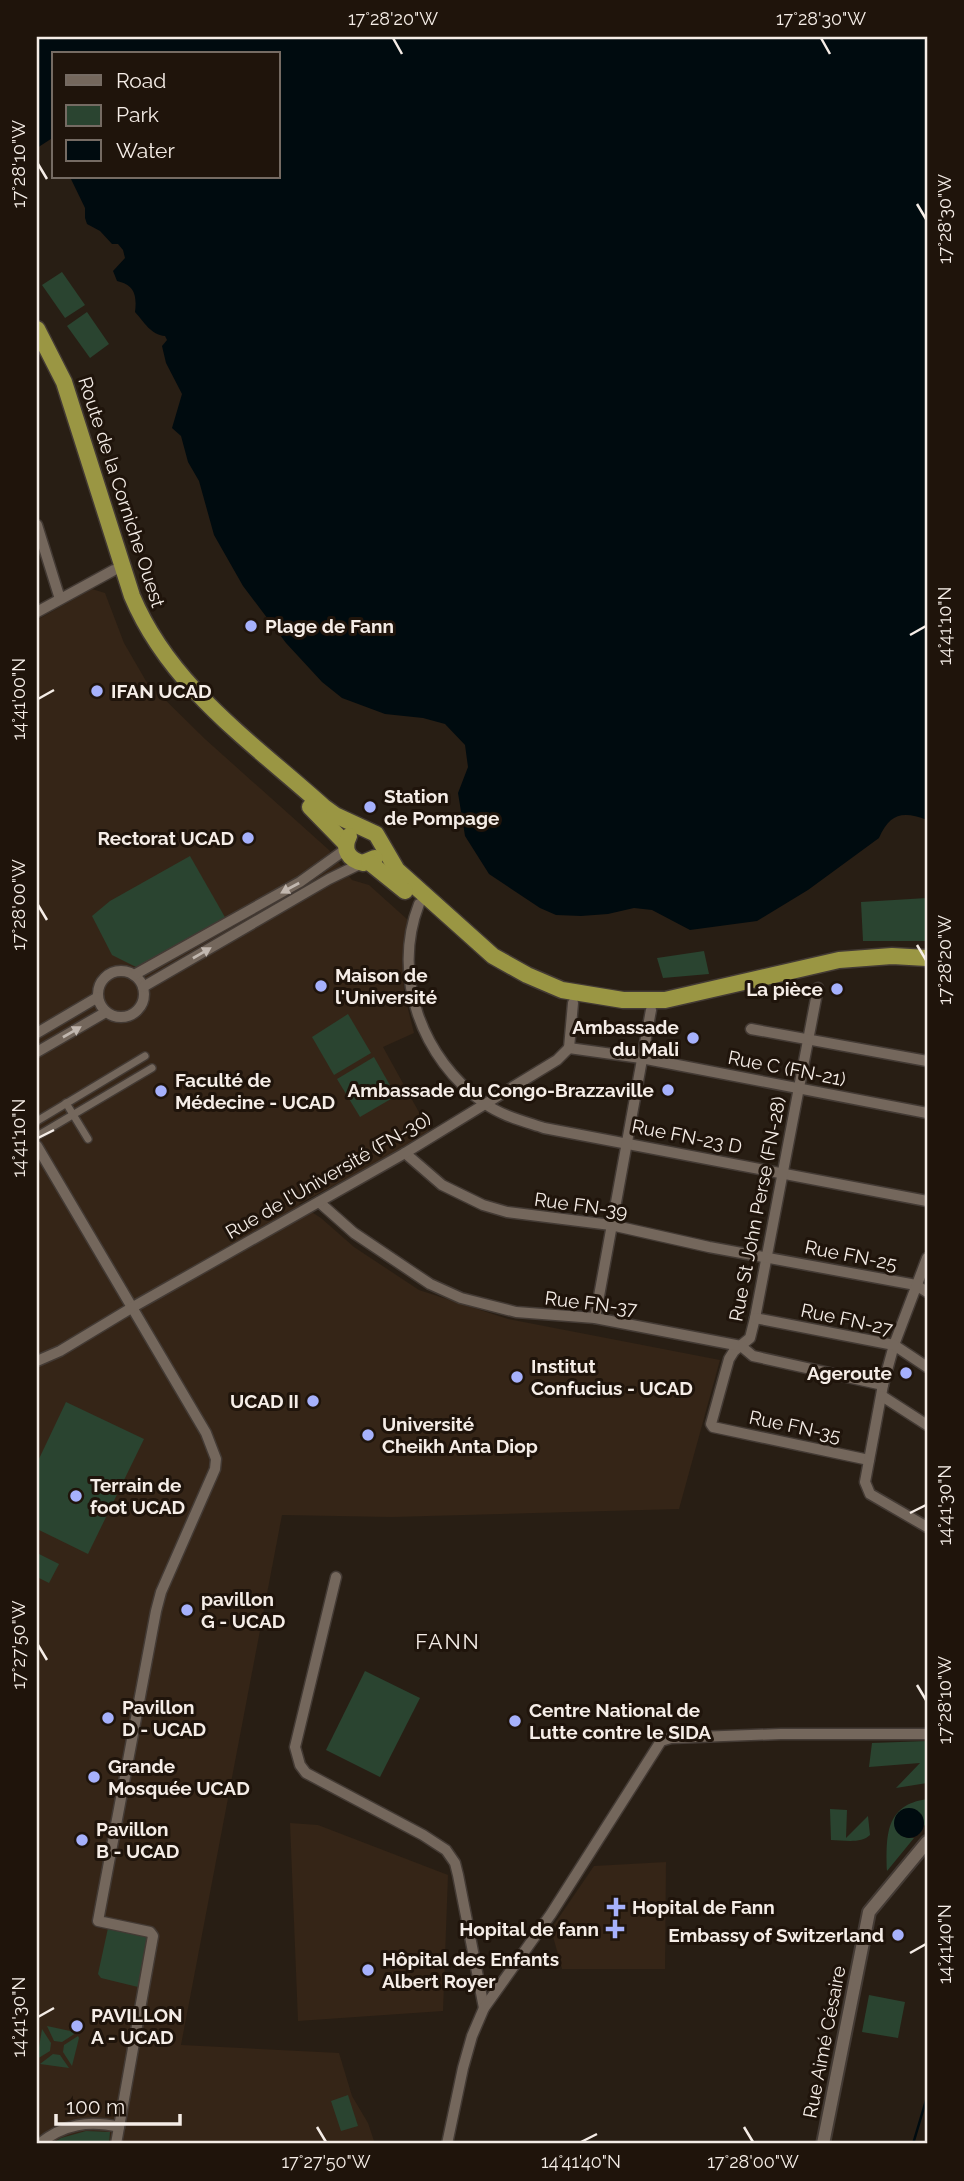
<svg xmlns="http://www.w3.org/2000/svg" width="964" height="2181" viewBox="0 0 964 2181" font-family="Raleway,sans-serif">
<rect width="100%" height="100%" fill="#281e14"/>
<g fill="#352517">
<polygon points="92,589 105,593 124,643 146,681 205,739 329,850 352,880 369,885 408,920 403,956 404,993 414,1033 383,1047 431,1134 299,1204 321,1218 354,1247 419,1290 508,1319 720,1360 679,1509 392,1517 282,1515 181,2045 339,2053 352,2096 368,2123 375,2144 37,2144 37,620"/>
<polygon points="290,1823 318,1825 448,1875 443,2011 298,2021"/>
<polygon points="666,1862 665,1969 562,1969 551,1929 594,1866"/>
</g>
<g fill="#2a4430">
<polygon points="62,272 85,305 65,318 42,285"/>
<polygon points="87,312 109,344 90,358 67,326"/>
<polygon points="190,856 226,919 138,968 112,955 92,916 110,901"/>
<polygon points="927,898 927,941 863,941 861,902"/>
<polygon points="704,951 709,974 663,978 657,958"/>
<polygon points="348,1014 371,1053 334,1075 312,1037"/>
<polygon points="374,1057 396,1096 360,1117 337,1079"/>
<polygon points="66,1402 144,1439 88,1554 37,1529 37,1463"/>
<polygon points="37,1553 59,1564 49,1583 37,1577"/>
<polygon points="365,1671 420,1698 380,1777 326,1750"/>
<polygon points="927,1741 927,1783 896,1788 920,1763 869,1767 872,1743"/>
<path d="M 927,1799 L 927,1822 L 924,1826 L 922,1815 L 917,1811 L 895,1821 L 897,1832 L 907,1838 L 914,1838 L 887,1871 C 886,1836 885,1805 927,1799 Z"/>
<path d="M 830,1809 L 847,1810 L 846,1838 L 868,1816 L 870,1835 C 861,1844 843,1840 831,1840 Z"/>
<polygon points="111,1927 148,1934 150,1938 142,1984 138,1987 101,1978 98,1974 108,1928"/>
<polygon points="869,1995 905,2002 898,2038 862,2032"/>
<polygon points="47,2026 75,2032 76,2033 62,2042 54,2041"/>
<polygon points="42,2029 51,2043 50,2051 37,2059"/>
<polygon points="78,2036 79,2038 72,2066 63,2052 64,2045"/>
<polygon points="53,2054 60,2055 69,2068 40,2064"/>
<polygon points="348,2095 358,2126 341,2131 331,2101"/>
<polygon points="86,2131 110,2132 109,2144 51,2144 61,2138"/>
</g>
<g fill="#000b0f">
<path d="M 37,37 L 927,37 L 927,820 C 903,811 890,813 879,838 L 808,890 L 757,921 L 690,930 L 652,910 L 634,908 L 608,914 L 581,916 L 556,915 L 540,908 L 489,874 L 465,836 L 458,793 L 468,767 L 465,745 L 445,724 L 423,718 L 385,714 L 342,698 L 322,682 L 286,643 L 243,586 L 214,535 L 199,481 L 188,462 L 181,436 L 172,428 L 182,394 L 166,363 L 162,346 L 167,340 L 165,336 C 151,335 144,322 135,312 C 137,296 135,285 117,281 L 113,271 L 125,258 L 123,250 L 118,244 L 112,244 L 100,231 L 87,224 L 85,218 L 85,208 L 70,177 L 278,177 L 278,54 L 54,54 L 54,137 L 37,148 Z"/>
<circle cx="909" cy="1823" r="15"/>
</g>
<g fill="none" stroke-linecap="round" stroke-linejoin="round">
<polyline stroke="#000b0f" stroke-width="2.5" points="913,2144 927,2097"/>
<g stroke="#433a34" stroke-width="10">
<g id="pedestrian">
<polyline points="66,1103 88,1139"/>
<polyline points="37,1121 145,1056"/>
<polyline points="37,1136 152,1068"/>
</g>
</g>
<g stroke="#433a34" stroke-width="13">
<g id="minor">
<polyline points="37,525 60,599"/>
<polyline points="37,612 114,570"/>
<path d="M 419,904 C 391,976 422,1059 484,1103 C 502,1116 523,1121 544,1128 L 927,1201"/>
<circle cx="121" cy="994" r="23"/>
<polyline points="134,975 300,882 346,849"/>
<polyline points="143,987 329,879 362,863"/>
<polyline points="818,988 755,1318 750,1338 734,1351 729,1359 711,1424 713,1427 869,1460"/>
<polyline points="751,1029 927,1061"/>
<polyline points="37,1033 98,997"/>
<polyline points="569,1048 641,1058 927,1113"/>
<polyline points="569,1048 573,1003"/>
<polyline points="37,1052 106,1012"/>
<polyline points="37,1146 206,1433 216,1459 215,1469 161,1592 156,1611 98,1921 150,1932 153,1936 116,2144"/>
<polyline points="405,1153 442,1185 483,1205 507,1212 611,1225 709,1247 916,1285 927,1292"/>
<polyline points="319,1202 354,1233 430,1284 461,1298 516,1312 595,1318 741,1346 753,1356 883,1385"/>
<polyline points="927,1258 894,1345 883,1385 865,1482 870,1494 927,1527"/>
<polyline points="595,1318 651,1010"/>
<polyline points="755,1318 894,1345 927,1367"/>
<polyline points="37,1361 60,1351 133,1307 405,1153 557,1060 569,1048"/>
<polyline points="882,1396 927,1425"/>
<polyline points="336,1577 295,1747 300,1765 306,1773 423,1835 446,1850 455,1863 458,1875 484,2008"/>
<path d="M 39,2144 C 64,2124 89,2120 119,2127"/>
<polyline points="447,2144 463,2068 472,2036 484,2008 551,1914 661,1741 671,1738 781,1734 927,1734"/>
</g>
</g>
<g stroke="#433a34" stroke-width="16">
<polyline id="tertiary" points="823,2144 869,1912 927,1842"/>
</g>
<g stroke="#433a34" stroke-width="19">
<g id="trunk">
<path d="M 37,329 L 64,382 L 132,596 C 170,687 253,743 324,807 L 335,815 L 376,834 L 397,870 L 493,956 L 527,975 L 562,990 L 623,1000 L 665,1000 L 839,960 L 892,956 L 927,958"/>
<polyline points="310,807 346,844"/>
<path d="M 349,836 C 342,850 349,860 363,863 L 375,858"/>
<polyline points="369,862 405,891"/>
</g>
</g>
<use href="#pedestrian" stroke="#74675c" stroke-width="7"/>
<use href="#minor" stroke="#74675c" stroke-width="10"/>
<use href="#tertiary" stroke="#74675c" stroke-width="12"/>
<use href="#trunk" stroke="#9a9643" stroke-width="16"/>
</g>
<defs><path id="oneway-solid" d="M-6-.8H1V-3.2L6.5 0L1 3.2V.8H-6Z" transform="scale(1.75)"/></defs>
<g fill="#c1b7af">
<use href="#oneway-solid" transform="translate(290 888) rotate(151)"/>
<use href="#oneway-solid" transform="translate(202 953) rotate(-30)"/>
<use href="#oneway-solid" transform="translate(72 1032) rotate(-30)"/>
</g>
<path fill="none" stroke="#f5ede7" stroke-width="2.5" d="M 393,38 L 402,54M 821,38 L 830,54M 38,164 L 47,179M 917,204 L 926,219M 910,635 L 926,626M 38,699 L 54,690M 38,905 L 47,920M 917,945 L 926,960M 38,1138 L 54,1130M 910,1513 L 926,1505M 38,1645 L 47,1660M 917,1685 L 926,1700M 910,1953 L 926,1944M 38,2017 L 54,2008M 317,2127 L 326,2142M 744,2127 L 753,2142M 581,2142 L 597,2134"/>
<g fill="#a6b1fc" stroke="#1f140b" stroke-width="2.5">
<circle cx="251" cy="626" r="7"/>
<circle cx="97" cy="691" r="7"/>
<circle cx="370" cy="807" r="7"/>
<circle cx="248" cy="838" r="7"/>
<circle cx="321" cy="986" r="7"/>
<circle cx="837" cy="989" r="7"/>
<circle cx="693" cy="1038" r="7"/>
<circle cx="668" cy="1090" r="7"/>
<circle cx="161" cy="1091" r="7"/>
<circle cx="906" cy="1373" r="7"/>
<circle cx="517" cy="1377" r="7"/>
<circle cx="313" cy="1401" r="7"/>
<circle cx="368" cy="1435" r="7"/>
<circle cx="76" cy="1496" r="7"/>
<circle cx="187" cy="1610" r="7"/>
<circle cx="108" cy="1718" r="7"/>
<circle cx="515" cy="1721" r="7"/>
<circle cx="94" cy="1777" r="7"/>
<circle cx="82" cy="1840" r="7"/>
<path d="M612.5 1896.5h7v7h7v7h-7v7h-7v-7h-7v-7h7z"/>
<path d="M611.5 1918.5h7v7h7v7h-7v7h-7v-7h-7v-7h7z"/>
<circle cx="898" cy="1935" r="7"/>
<circle cx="368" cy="1970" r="7"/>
<circle cx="77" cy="2026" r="7"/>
</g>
<g text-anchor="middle" stroke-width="6" stroke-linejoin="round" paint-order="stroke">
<g font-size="19" fill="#f5ede7" stroke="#1f140b">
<text transform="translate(122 492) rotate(72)" y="7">Route de la Corniche Ouest</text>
<text transform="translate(787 1068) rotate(11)" y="7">Rue C (FN-21)</text>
<text transform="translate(687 1136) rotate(11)" y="7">Rue FN-23 D</text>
<text transform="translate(328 1175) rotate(-30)" y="7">Rue de l'Université (FN-30)</text>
<text transform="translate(581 1205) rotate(8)" y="7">Rue FN-39</text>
<text transform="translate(757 1209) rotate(-79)" y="7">Rue St John Perse (FN-28)</text>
<text transform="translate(851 1255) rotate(11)" y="7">Rue FN-25</text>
<text transform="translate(591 1303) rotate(7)" y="7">Rue FN-37</text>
<text transform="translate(847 1319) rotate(12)" y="7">Rue FN-27</text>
<text transform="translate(795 1426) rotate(12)" y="7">Rue FN-35</text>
<text transform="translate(824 2042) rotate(-79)" y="7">Rue Aimé Césaire</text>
</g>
<g font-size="19" font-weight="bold" fill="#f5ede7" stroke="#1f140b" text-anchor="start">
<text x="265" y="633">Plage de Fann</text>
<text x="111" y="698">IFAN UCAD</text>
<text x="384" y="803">Station<tspan x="384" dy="22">de Pompage</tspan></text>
<text x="234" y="845" text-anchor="end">Rectorat UCAD</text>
<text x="335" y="982">Maison de<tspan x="335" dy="22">l'Université</tspan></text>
<text x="823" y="996" text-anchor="end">La pièce</text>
<text x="679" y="1034" text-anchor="end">Ambassade<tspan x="679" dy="22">du Mali</tspan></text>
<text x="175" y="1087">Faculté de<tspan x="175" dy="22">Médecine - UCAD</tspan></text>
<text x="654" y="1097" text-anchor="end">Ambassade du Congo-Brazzaville</text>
<text x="531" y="1373">Institut<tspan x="531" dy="22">Confucius - UCAD</tspan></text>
<text x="892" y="1380" text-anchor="end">Ageroute</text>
<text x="299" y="1408" text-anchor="end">UCAD II</text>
<text x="382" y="1431">Université<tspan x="382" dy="22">Cheikh Anta Diop</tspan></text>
<text x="90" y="1492">Terrain de<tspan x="90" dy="22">foot UCAD</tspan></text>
<text x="201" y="1606">pavillon<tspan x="201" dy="22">G - UCAD</tspan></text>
<text x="122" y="1714">Pavillon<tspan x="122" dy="22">D - UCAD</tspan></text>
<text x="529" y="1717">Centre National de<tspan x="529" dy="22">Lutte contre le SIDA</tspan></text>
<text x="108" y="1773">Grande<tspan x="108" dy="22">Mosquée UCAD</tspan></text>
<text x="96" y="1836">Pavillon<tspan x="96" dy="22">B - UCAD</tspan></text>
<text x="632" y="1914">Hopital de Fann</text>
<text x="599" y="1936" text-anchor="end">Hopital de fann</text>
<text x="884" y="1942" text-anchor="end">Embassy of Switzerland</text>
<text x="382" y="1966">Hôpital des Enfants<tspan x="382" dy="22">Albert Royer</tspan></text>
<text x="91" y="2022">PAVILLON<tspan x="91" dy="22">A - UCAD</tspan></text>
</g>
<g font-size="21" letter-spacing="2" fill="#f5ede7" stroke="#1f140b">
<text x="448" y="1649">FANN</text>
</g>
</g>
<rect width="964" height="2181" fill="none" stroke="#1f140b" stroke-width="77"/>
<rect x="52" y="52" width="228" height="126" fill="#1f140b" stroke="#756b63" stroke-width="2"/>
<rect x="66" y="75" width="35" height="10" fill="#74675c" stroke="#756b63" stroke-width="2"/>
<text x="116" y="88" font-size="21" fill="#f5ede7">Road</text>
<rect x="66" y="105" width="35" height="21" fill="#2a4430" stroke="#756b63" stroke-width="2"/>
<text x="116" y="122" font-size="21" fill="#f5ede7">Park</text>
<rect x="66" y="140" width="35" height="21" fill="#000b0f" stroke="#756b63" stroke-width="2"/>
<text x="116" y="158" font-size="21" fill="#f5ede7">Water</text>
<path d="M56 2114v10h124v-10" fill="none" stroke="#f5ede7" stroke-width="3.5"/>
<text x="66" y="2114" font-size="21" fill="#f5ede7" stroke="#1f140b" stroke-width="5" paint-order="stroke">100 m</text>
<rect x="38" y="38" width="888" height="2104" fill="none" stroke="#f5ede7" stroke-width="2.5"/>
<g font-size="18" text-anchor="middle" fill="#f5ede7">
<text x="393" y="25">17°28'20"W</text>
<text x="821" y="25">17°28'30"W</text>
<text transform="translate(19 164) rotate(-90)" y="6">17°28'10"W</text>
<text transform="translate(945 219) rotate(-90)" y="6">17°28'30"W</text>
<text transform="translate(945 626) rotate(-90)" y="6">14°41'10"N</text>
<text transform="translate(19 699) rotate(-90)" y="6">14°41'00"N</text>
<text transform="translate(19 905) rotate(-90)" y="6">17°28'00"W</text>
<text transform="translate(945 960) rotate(-90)" y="6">17°28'20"W</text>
<text transform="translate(19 1138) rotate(-90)" y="6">14°41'10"N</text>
<text transform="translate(945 1505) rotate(-90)" y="6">14°41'30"N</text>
<text transform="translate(19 1645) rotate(-90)" y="6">17°27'50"W</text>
<text transform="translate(945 1700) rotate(-90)" y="6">17°28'10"W</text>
<text transform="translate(945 1944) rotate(-90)" y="6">14°41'40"N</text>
<text transform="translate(19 2017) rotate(-90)" y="6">14°41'30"N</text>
<text x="326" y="2168">17°27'50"W</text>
<text x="581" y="2168">14°41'40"N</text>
<text x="753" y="2168">17°28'00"W</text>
</g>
</svg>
